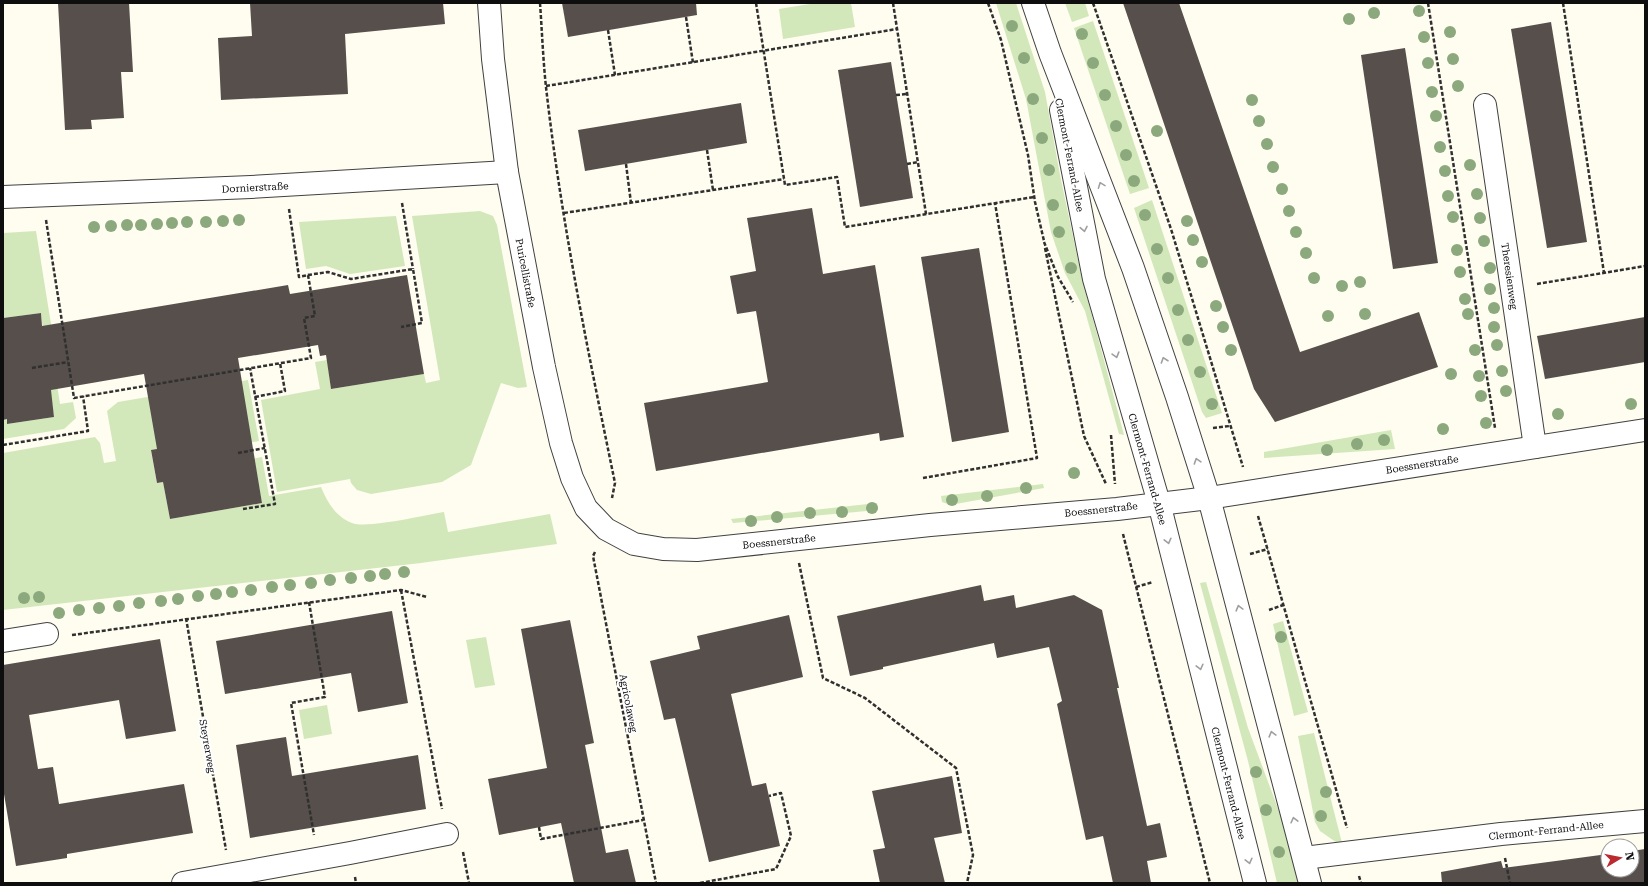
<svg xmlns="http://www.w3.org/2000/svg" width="1648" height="886" viewBox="0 0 1648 886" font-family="'Roboto Serif',serif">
<rect width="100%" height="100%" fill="#fffcf0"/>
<g fill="#d2e8ba">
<polygon points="816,3 851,3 855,27 783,39 779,9"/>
<polygon points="996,3 1016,3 1045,92 1060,175 1081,274 1124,435 1119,434 1085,311 1065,273 1051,232 1026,99"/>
<polygon points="1065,3 1085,3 1089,16 1072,22"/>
<polygon points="1093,21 1149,188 1130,194 1074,28"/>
<polygon points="1152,200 1222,413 1206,418 1202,412 1134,208"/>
<polygon points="480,211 493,216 497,225 527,387 518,388 501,383 471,465 442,482 371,494 357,490 351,483 350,479 277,492 261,400 320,389 315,362 327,360 331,389 424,374 426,383 440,380 412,216"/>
<polygon points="396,216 405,266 350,274 326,266 306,269 299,222"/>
<polygon points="36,231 56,355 45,348 41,313 3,318 3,233"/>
<polygon points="55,372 60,404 73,402 76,418 64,429 3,439 3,420 7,419 7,424 54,417 49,381"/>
<path d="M 248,380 L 259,441 L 237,445 L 151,451 L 157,483 L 163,482 L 170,519 L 262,503 L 255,465 L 240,461 L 262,457 L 269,496 L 321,487 C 327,502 336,517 352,523 C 367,529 425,515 444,512 L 448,532 L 550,514 L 557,544 L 421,563 L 3,610 L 3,453 L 95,437 L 100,443 L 104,463 L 116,461 L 107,411 L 118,402 Z"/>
<polygon points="1391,430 1395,449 1264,458 1264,452"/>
<polygon points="1043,484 1044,488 950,505 942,502 941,496"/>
<polygon points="877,503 878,510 733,523 731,519"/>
<polygon points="1206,582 1248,728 1283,822 1299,883 1277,883 1248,761 1200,583"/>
<polygon points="1283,621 1308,712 1294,716 1273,624"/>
<polygon points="486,637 495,685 475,688 466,640"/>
<polygon points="327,705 332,734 304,739 299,710"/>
<polygon points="1314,733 1343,847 1320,831 1315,822 1298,736"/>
</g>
<g fill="#574f4b">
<polygon points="58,3 129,3 133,72 121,72 124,118 91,120 92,129 65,130"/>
<polygon points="250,3 443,3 445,24 345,34 348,94 221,100 218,38 252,36"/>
<polygon points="562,3 696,3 697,15 568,37"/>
<polygon points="1123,3 1179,3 1300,352 1419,312 1438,367 1275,422 1254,389"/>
<polygon points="1551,22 1587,242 1547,248 1511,29"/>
<polygon points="1405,48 1438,263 1393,269 1361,55"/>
<polygon points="891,62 913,198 860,207 838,70"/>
<polygon points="741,103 747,143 585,171 578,130"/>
<polygon points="812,208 823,274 875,265 904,437 880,441 879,433 656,471 644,403 768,382 756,311 737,314 730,276 756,271 747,218"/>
<polygon points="979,248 1009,432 952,442 921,257"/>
<polygon points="407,275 424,374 331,389 326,355 320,356 318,345 238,358 262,503 170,519 163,482 157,483 151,450 157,449 144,374 51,390 54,417 7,424 7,419 3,420 3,318 41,313 42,326 288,285 290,294"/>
<polygon points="1645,317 1645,362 1545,379 1537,336"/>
<polygon points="981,585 984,601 1014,595 1016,608 1074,595 1102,610 1119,688 1117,688 1147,826 1160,823 1167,857 1147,861 1151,883 1113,883 1103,836 1086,840 1057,704 1062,701 1049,647 997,658 994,643 883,667 883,669 850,676 837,616"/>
<polygon points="392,611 408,703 358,712 351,673 225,694 216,641"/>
<polygon points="789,615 803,677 731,694 752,786 766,783 780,846 709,862 675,718 664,720 650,661 700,649 697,636"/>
<polygon points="570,620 594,743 585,745 606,853 628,849 636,883 574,883 561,823 499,835 488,779 547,768 521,629"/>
<polygon points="160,639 176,731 126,739 119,700 29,715 38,769 53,767 59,804 184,784 193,833 67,854 67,858 16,866 3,788 3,665"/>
<polygon points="286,737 292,776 418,755 426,809 250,838 236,745"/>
<polygon points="952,776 962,833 934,838 945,883 880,883 873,850 885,848 872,791"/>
<polygon points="1645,849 1645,883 1442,883 1441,872 1501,861 1503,868 1608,854 1608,870 1632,870 1632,851"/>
</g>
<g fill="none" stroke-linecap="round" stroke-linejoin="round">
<g stroke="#414141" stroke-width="24">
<g id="minor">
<polyline points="489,3 493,59 507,172 544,367 561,443 572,478 586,508 606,529 634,544 663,549 697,550 930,525 1117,509 1209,498 1645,430"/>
<polyline points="1033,3 1050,53 1133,268 1177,397 1209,498 1310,883"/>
<polyline points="1485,105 1535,447"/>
<polyline points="1061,110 1094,279 1159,503 1255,883"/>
<polyline points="3,197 251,187 507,172"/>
<polyline points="3,641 47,634"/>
<polyline points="1304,858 1501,834 1645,821"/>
<polyline points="183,883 350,853 447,834"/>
</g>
</g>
<g stroke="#303030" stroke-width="2.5" stroke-dasharray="4 2" stroke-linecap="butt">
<path d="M 540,3 C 542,31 543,59 546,87 C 561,220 588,352 615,483 L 612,498"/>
<polyline points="756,3 785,185 837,177 845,227 1034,197"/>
<polyline points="893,3 926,214"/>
<polyline points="988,3 1001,40 1028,155 1035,202 1044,241"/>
<polyline points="1093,3 1171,229 1243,467"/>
<polyline points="1428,3 1495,428"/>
<polyline points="1563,3 1604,273"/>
<polyline points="686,17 693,63"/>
<polyline points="608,30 615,75"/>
<polyline points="546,86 897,29"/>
<polyline points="896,95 907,94"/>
<polyline points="707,150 713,190"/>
<polyline points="626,164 631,203"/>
<polyline points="907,164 918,162"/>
<polyline points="402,203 413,269"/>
<polyline points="564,213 784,179"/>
<polyline points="46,220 74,398 311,358 304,318 315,316 308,275 299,277 289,209"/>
<polyline points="1044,242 1058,277 1073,302"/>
<polyline points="1045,248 1084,436 1106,484"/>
<polyline points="308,275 328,272 351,279 413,269 422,323 401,327"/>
<polyline points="1537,284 1645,266"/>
<polyline points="32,368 68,362"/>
<polyline points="255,397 285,391 280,363"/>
<polyline points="1213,428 1230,426"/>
<polyline points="1111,435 1115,484"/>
<polyline points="3,445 88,431 83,396"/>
<polyline points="238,453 265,448"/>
<polyline points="923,478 1037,458 995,203"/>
<polyline points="243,509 275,504 250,368"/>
<polyline points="1258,516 1347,828"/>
<polyline points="1123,534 1210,883"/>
<polyline points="595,552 593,556 656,883"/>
<polyline points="1250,554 1268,549"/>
<polyline points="799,563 823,678 865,698 956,768 973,855 967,883"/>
<polyline points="1136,587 1153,582"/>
<polyline points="401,590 442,809"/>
<polyline points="309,602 325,697 291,703 314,835"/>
<polyline points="1269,610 1283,605"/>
<polyline points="186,618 226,850"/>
<polyline points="72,635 401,590 427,597"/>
<polyline points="539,827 541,839 643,820"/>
<polyline points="463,852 469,883"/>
<polyline points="1505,858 1510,883"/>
<polyline points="1359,876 1361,883"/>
<polyline points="355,877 356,883"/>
<polyline points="700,883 776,869 791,836 781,793 769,796"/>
</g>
<use href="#minor" stroke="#fff" stroke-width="22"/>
</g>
<g fill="#8ca97e">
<circle cx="1419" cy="11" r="6"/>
<circle cx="1374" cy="13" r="6"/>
<circle cx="1349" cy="19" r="6"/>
<circle cx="1012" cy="26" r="6"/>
<circle cx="1450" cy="32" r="6"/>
<circle cx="1082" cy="34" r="6"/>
<circle cx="1424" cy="37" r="6"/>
<circle cx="1024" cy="58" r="6"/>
<circle cx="1453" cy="59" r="6"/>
<circle cx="1093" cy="63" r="6"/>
<circle cx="1428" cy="63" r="6"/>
<circle cx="1458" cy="86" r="6"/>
<circle cx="1432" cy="92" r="6"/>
<circle cx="1105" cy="95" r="6"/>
<circle cx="1033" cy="99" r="6"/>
<circle cx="1252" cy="100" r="6"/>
<circle cx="1436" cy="116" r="6"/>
<circle cx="1259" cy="121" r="6"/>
<circle cx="1116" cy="126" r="6"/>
<circle cx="1157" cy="131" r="6"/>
<circle cx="1042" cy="138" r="6"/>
<circle cx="1267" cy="144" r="6"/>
<circle cx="1440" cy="147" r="6"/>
<circle cx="1126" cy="155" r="6"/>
<circle cx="1470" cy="165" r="6"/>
<circle cx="1273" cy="167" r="6"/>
<circle cx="1049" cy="170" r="6"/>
<circle cx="1445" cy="171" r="6"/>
<circle cx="1134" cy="181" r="6"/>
<circle cx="1282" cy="189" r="6"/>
<circle cx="1477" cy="194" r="6"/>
<circle cx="1448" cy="196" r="6"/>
<circle cx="1053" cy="205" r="6"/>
<circle cx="1289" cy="211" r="6"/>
<circle cx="1145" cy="215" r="6"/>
<circle cx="1453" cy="217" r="6"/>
<circle cx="1480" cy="218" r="6"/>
<circle cx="239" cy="220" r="6"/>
<circle cx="223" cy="221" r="6"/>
<circle cx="1187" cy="221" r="6"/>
<circle cx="187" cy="222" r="6"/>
<circle cx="206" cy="222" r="6"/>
<circle cx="172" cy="223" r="6"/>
<circle cx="157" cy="224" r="6"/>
<circle cx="127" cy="225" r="6"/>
<circle cx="141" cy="225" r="6"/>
<circle cx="111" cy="226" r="6"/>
<circle cx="94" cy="227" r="6"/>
<circle cx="1059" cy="232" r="6"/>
<circle cx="1296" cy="232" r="6"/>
<circle cx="1193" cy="240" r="6"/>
<circle cx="1484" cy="241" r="6"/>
<circle cx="1157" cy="249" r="6"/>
<circle cx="1457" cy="250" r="6"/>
<circle cx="1306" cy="253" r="6"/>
<circle cx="1202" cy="262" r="6"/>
<circle cx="1071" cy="268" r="6"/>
<circle cx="1490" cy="268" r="6"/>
<circle cx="1460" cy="272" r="6"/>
<circle cx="1168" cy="278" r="6"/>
<circle cx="1314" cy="278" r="6"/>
<circle cx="1360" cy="282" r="6"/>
<circle cx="1342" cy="286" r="6"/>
<circle cx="1490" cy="289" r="6"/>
<circle cx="1465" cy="299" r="6"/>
<circle cx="1216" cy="306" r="6"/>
<circle cx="1494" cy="308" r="6"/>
<circle cx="1178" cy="310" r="6"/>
<circle cx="1365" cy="314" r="6"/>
<circle cx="1468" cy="314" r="6"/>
<circle cx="1328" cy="316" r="6"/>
<circle cx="1223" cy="327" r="6"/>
<circle cx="1494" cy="327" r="6"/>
<circle cx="1188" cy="340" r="6"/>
<circle cx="1497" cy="345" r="6"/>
<circle cx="1231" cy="350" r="6"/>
<circle cx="1475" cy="350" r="6"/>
<circle cx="1502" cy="371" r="6"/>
<circle cx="1200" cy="372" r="6"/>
<circle cx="1451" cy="374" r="6"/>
<circle cx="1479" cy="376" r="6"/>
<circle cx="1506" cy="391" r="6"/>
<circle cx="1481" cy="396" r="6"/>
<circle cx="1212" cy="404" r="6"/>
<circle cx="1631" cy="404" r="6"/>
<circle cx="1558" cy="414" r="6"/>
<circle cx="1486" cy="423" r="6"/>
<circle cx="1443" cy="429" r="6"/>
<circle cx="1384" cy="440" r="6"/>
<circle cx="1357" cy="444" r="6"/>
<circle cx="1327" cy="450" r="6"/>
<circle cx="1074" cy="473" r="6"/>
<circle cx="1026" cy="488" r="6"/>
<circle cx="987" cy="496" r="6"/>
<circle cx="952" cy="500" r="6"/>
<circle cx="872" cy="508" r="6"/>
<circle cx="842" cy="512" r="6"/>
<circle cx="810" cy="513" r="6"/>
<circle cx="777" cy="517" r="6"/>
<circle cx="751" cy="521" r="6"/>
<circle cx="404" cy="572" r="6"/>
<circle cx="385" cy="574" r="6"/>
<circle cx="370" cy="576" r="6"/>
<circle cx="351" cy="578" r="6"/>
<circle cx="330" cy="580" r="6"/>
<circle cx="311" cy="583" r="6"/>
<circle cx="290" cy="585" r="6"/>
<circle cx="272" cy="587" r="6"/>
<circle cx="251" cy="590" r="6"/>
<circle cx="232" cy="592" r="6"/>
<circle cx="216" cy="594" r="6"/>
<circle cx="198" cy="596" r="6"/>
<circle cx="39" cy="597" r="6"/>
<circle cx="24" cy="598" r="6"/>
<circle cx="178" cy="599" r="6"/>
<circle cx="161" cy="601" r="6"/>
<circle cx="139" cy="603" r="6"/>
<circle cx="119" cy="606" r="6"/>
<circle cx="99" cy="608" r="6"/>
<circle cx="79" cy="610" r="6"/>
<circle cx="59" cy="613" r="6"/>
<circle cx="1281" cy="637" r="6"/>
<circle cx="1256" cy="772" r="6"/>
<circle cx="1326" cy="792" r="6"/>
<circle cx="1266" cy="810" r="6"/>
<circle cx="1321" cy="816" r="6"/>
<circle cx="1279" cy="852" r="6"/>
</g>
<defs><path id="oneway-chevron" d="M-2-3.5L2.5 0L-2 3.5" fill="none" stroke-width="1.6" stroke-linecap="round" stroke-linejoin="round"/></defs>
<g stroke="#9f9f9f">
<use href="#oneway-chevron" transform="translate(1101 185) rotate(-111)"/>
<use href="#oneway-chevron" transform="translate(1084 229) rotate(79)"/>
<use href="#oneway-chevron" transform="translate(1116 355) rotate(74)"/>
<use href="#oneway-chevron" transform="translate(1164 360) rotate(-109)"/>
<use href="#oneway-chevron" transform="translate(1197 461) rotate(-108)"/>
<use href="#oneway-chevron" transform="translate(1168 541) rotate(76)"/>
<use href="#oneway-chevron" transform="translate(1239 608) rotate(-105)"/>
<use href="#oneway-chevron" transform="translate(1200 667) rotate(76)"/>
<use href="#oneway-chevron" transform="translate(1272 734) rotate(-105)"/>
<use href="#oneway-chevron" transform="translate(1294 820) rotate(-104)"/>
<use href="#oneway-chevron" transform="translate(1249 861) rotate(76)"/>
</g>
<g text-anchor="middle" stroke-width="4" stroke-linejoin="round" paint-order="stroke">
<g font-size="10" fill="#0e0e0e" stroke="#fff">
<text transform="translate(1070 155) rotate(79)" y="4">Clermont-Ferrand-Allee</text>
<text transform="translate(255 187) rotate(-3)" y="4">Dornierstraße</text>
<text transform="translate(526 273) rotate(79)" y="4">Puricellistraße</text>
<text transform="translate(1510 276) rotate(82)" y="4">Theresienweg</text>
<text transform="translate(1422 464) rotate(-9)" y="4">Boessnerstraße</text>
<text transform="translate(1148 469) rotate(74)" y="4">Clermont-Ferrand-Allee</text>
<text transform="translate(1101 509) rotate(-6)" y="4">Boessnerstraße</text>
<text transform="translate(779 541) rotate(-6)" y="4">Boessnerstraße</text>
<text transform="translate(629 703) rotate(79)" y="4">Agricolaweg</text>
<text transform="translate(208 746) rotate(80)" y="4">Steyrerweg</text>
<text transform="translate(1229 783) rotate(76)" y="4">Clermont-Ferrand-Allee</text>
<text transform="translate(1546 830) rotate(-6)" y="4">Clermont-Ferrand-Allee</text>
</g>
</g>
<rect width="1648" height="886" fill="none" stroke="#0e0e0e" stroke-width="8"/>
<g transform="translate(1620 858) rotate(80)"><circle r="19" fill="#ffffff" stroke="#9f9f9f"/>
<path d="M0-3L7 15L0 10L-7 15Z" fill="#bb2931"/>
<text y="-6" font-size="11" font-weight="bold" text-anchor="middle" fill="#0e0e0e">N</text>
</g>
</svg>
